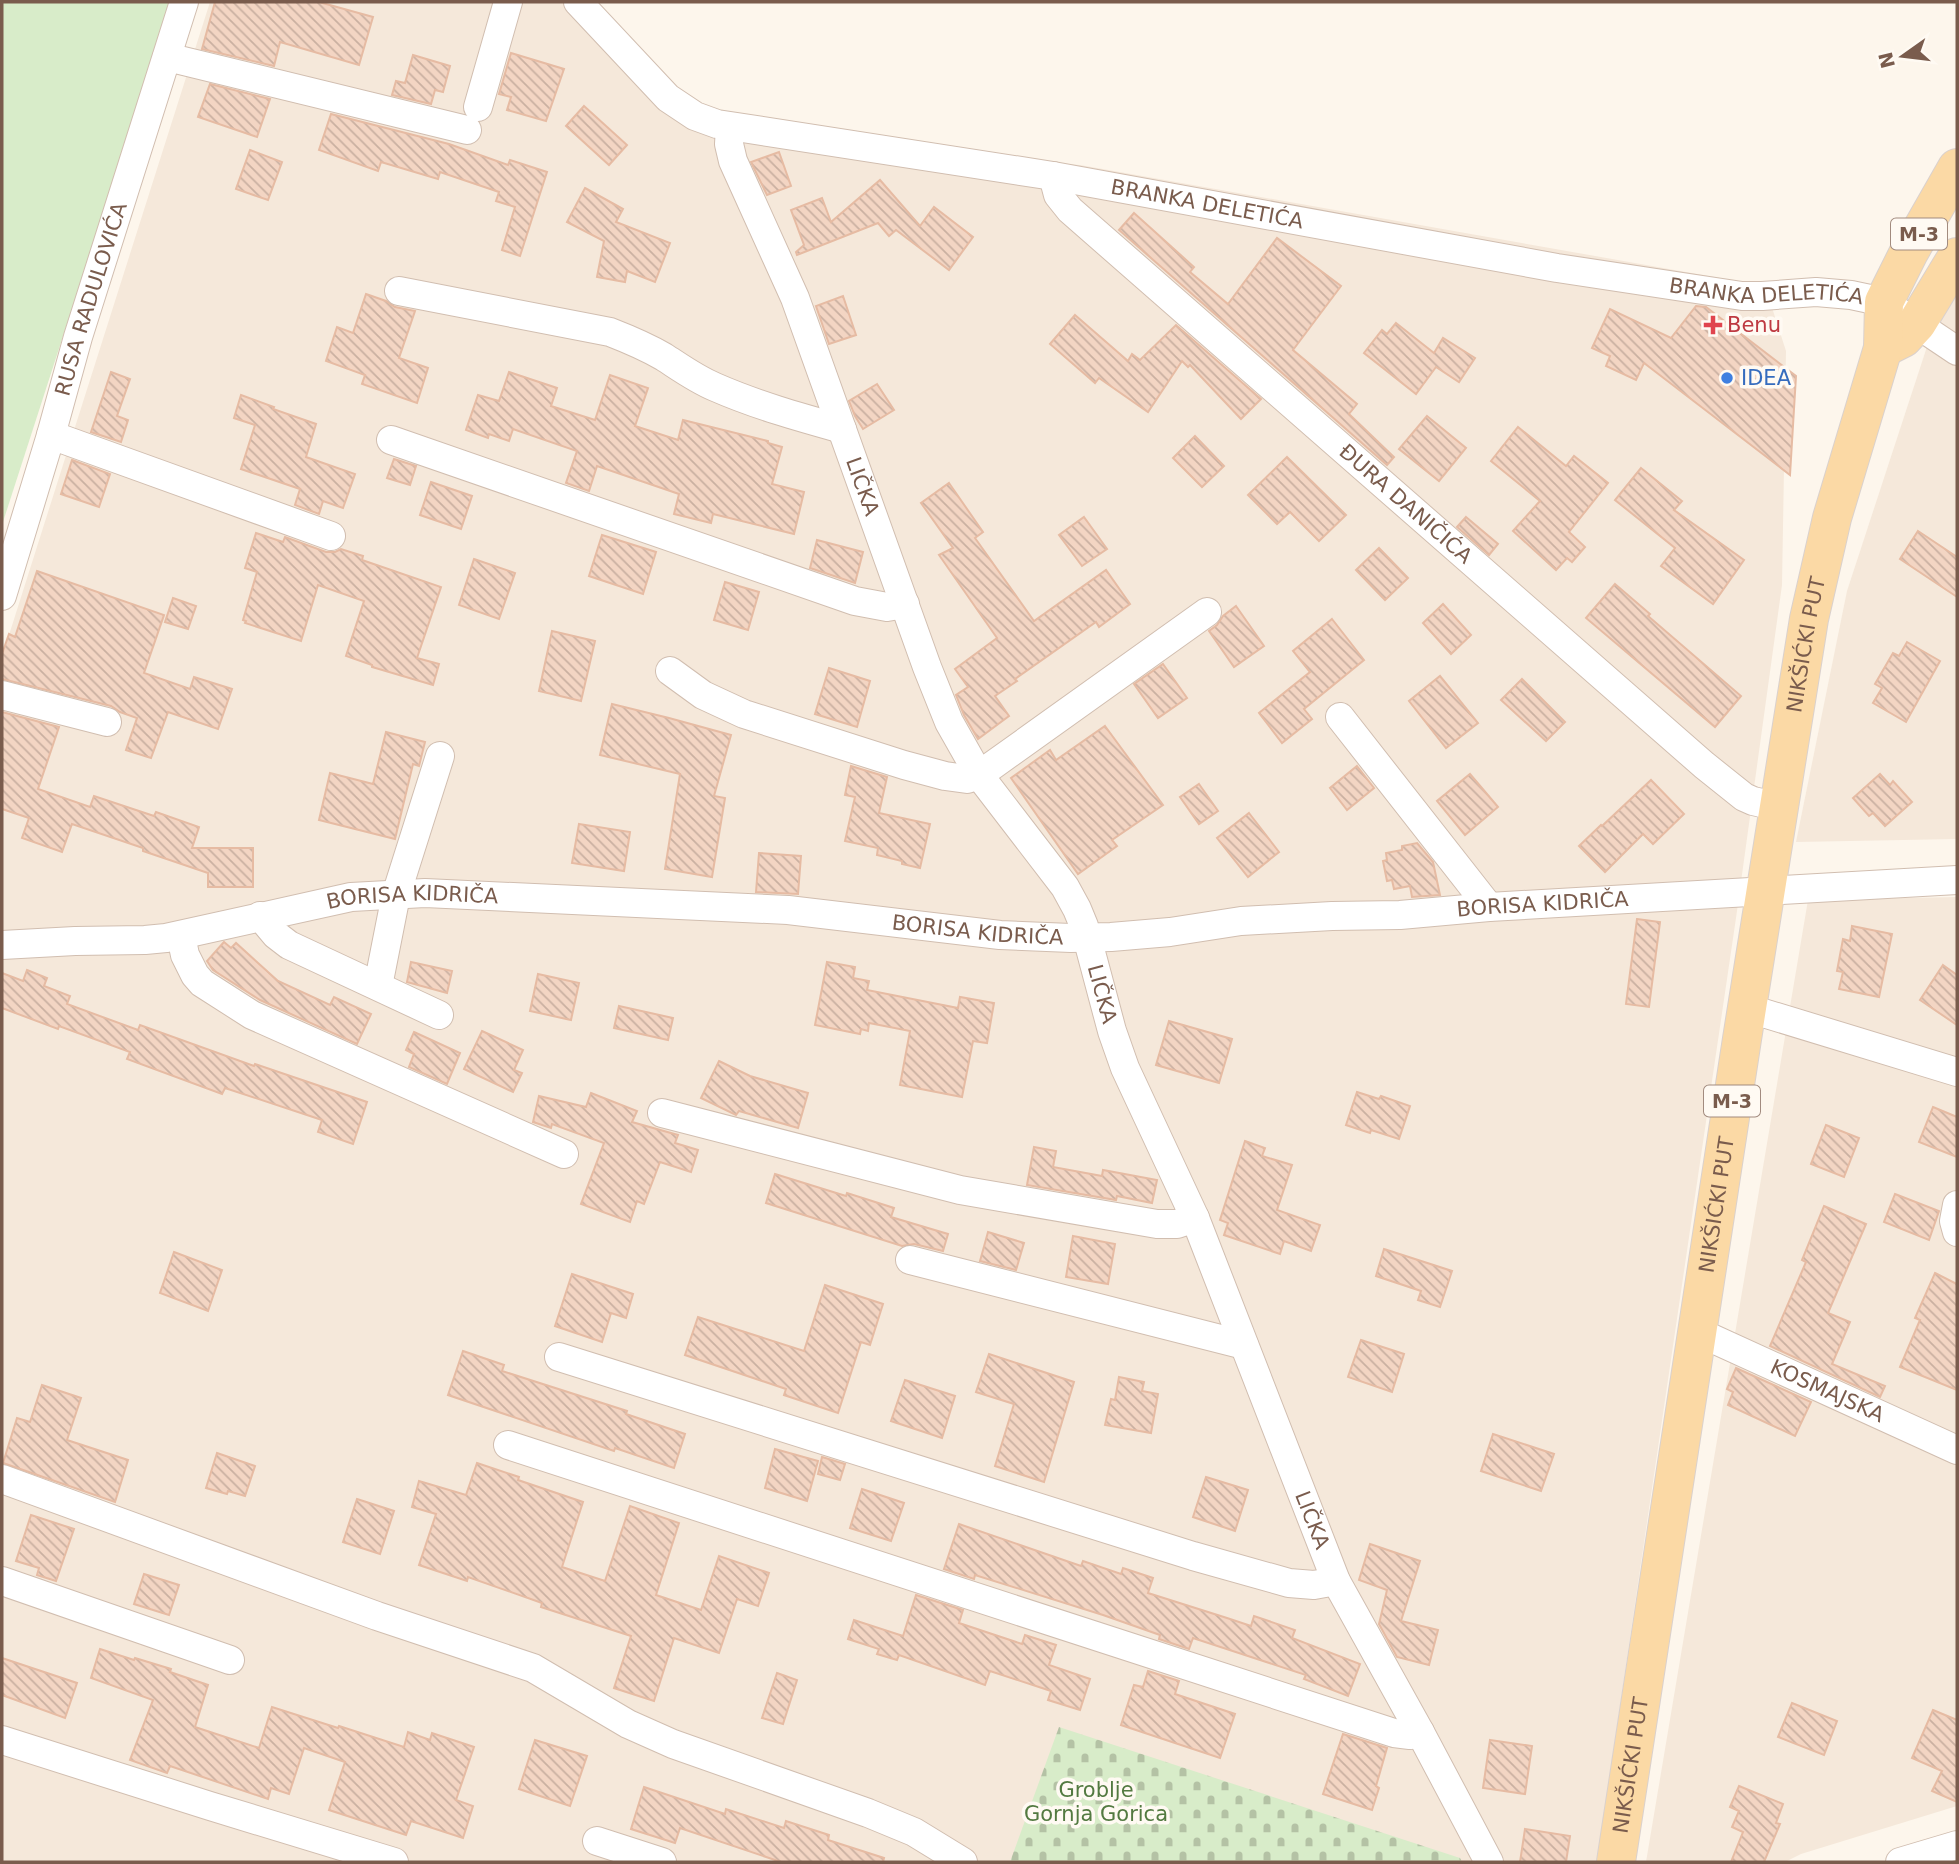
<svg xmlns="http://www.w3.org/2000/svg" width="1959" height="1864" viewBox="0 0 1959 1864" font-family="'DejaVu Sans',sans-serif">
<defs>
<pattern id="cemetery-stones" width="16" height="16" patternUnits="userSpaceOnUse" patternTransform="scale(1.75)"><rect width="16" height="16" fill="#d8ecc9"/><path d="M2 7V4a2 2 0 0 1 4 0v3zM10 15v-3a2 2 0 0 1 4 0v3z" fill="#b4c2a5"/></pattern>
<pattern id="building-back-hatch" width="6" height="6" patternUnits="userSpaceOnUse" patternTransform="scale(1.75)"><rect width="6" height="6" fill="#f3d5c3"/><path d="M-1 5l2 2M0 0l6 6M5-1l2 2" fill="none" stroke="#cab0a1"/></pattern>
</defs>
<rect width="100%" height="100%" fill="#fdf6ec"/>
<g fill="#f5e8da">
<polygon points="210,2 581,2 704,134 1080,165 1765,286 1786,351 1782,585 1736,918 1597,1862 2,1862 2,657"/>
<polygon points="1957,282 1957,839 1796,842 1847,591 1939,310"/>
<polygon points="1957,897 1957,1806 1801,1854 1785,1862 1646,1862 1808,900"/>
</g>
<polygon fill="#d8ecc9" points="2,2 171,2 2,525"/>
<polygon fill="url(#cemetery-stones)" points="1059,1727 1460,1858 1462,1862 1010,1862"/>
<g fill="url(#building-back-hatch)" stroke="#e6bba3" stroke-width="2">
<polygon points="215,2 319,2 373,17 359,65 280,42 274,66 202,49"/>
<polygon points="511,53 564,69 546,121 507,110 511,97 499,94"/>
<polygon points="413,55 450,66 443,92 435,90 431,104 392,95 396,81 405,83"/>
<polygon points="210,84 270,99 257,137 198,117"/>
<polygon points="584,106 627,145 609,165 566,126"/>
<polygon points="331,114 449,144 508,165 510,160 547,172 520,256 502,250 515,207 496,201 499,192 440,172 438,179 381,162 378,171 319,150"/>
<polygon points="250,150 282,162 268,200 236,189"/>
<polygon points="779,152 791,186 767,195 751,162"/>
<polygon points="880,180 920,226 934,207 973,237 949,270 896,230 889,236 878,223 797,255 796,252 804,245 791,210 822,198 831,222"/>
<polygon points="585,188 623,209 616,222 670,243 655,282 627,271 625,282 597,277 604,241 567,222"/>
<polygon points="1134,213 1194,267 1190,272 1228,304 1277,238 1341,286 1293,350 1357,404 1349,414 1394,457 1387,465 1119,230"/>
<polygon points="366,294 386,301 395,307 415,311 399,358 428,368 417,403 362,384 365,375 326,361 337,327 353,333"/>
<polygon points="843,296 856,335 829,344 816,306"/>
<polygon points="1696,306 1706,307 1796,376 1790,475 1644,363 1636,380 1606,366 1610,356 1592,348 1610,309 1671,338"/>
<polygon points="1075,315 1128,361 1132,354 1140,360 1176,325 1261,399 1241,419 1190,365 1188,367 1182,361 1148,412 1099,378 1095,383 1050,344"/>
<polygon points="1396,323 1434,353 1443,338 1475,358 1459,382 1436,367 1416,394 1364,353 1382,330 1387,334"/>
<polygon points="111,372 130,379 117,416 128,420 121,442 91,432"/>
<polygon points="509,372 557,388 551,406 595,420 610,375 648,388 635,426 678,440 683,420 768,441 768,443 782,447 772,484 804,492 794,534 713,514 711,523 674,514 679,494 597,466 589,491 566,483 577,451 513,429 509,441 489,434 488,438 466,430 478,395 499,401"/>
<polygon points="877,384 894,410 863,429 855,416 849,401"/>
<polygon points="241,395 274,407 273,409 316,424 306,457 355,474 343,508 323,501 319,514 295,505 300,489 241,469 255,425 234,418"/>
<polygon points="1427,416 1466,448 1439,481 1399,449"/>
<polygon points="1518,427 1566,466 1574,456 1608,483 1569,532 1585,547 1572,562 1567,558 1556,570 1513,531 1540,501 1491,461"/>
<polygon points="1195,436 1224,466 1202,487 1173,458"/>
<polygon points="1287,457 1346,515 1319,541 1290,512 1277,524 1248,495"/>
<polygon points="394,459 416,466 410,485 387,478"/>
<polygon points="72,460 110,474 99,507 61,494"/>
<polygon points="1641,468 1682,501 1674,510 1744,560 1713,604 1661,566 1675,548 1615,500"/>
<polygon points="431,482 472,496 461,529 420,515"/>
<polygon points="949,483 983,532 975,538 1034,621 1106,570 1130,604 1099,627 1096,622 1015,679 1017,681 995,696 1009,716 978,739 964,715 956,695 968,687 955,669 997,638 939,555 953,548 921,503"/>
<polygon points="1084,517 1107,549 1082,566 1059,535"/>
<polygon points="1466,517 1498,544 1489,555 1457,527"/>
<polygon points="1918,531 1957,557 1957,597 1900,559"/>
<polygon points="256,533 283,542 285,537 326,552 335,552 341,549 363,556 362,560 441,587 417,658 439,664 433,685 372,667 372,665 346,656 364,601 318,585 301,641 245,623 246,621 243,620 257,572 245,568"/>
<polygon points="602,535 656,552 643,594 589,576"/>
<polygon points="817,540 863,552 855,583 810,568"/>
<polygon points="1379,548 1408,578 1385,600 1356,570"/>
<polygon points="474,559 515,573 499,619 459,605"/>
<polygon points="37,571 164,615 144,673 190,689 194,677 232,689 218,729 168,712 151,758 126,750 137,718 120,712 111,706 2,679 2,654 9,634 15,637"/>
<polygon points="725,582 759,592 748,630 714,620"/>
<polygon points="1615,584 1650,614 1648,616 1741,696 1715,727 1586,618"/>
<polygon points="173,598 196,606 188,629 165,622"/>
<polygon points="1443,604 1471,635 1451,654 1423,623"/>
<polygon points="1236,606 1264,646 1234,667 1209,631 1217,625 1223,616"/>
<polygon points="1332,619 1364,660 1304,709 1312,719 1282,743 1259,713 1310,672 1293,651"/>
<polygon points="552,631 595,641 581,701 539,691"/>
<polygon points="1907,642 1940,661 1906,722 1873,703 1882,688 1875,684 1893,653 1899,656"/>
<polygon points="1163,664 1187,698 1158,718 1134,684"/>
<polygon points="829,668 870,681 857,727 815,714"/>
<polygon points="1440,676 1478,723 1446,748 1409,701"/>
<polygon points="1522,679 1565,722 1546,741 1501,700"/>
<polygon points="612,704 669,718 731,735 714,796 725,798 712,877 665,869 680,774 600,755"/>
<polygon points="2,712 59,727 38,789 90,807 94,796 154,816 156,812 199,827 192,848 253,848 253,887 208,887 208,873 143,851 143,848 72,824 62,852 22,838 29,818 2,809"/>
<polygon points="1105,726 1163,805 1112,840 1117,846 1078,874 1011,778 1050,750 1056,760"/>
<polygon points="386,732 425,742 419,766 413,764 395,839 319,820 330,773 373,784"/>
<polygon points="851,766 887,777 879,813 930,824 920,868 902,864 902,861 877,855 878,848 845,841 855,797 845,795"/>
<polygon points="1357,766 1374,788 1347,810 1330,788"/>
<polygon points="1470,774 1498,807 1465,835 1437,801"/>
<polygon points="1880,774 1890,785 1893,781 1912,802 1885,826 1873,813 1869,816 1853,798"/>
<polygon points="1651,780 1684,814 1653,844 1643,834 1605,872 1579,846 1601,825 1602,826"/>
<polygon points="1199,784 1218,811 1199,824 1180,797"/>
<polygon points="1249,813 1279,852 1248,877 1217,838"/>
<polygon points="579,824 630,832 624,871 572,863"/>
<polygon points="1417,843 1433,862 1440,895 1412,897 1410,886 1394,889 1392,880 1387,881 1383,861 1387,860 1386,853 1402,850 1402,846"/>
<polygon points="759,853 801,856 798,894 756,892"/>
<polygon points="1637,919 1660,922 1649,1007 1626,1004"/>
<polygon points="1852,926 1892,934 1879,997 1839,989 1843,972 1837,971 1843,939 1850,941"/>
<polygon points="224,942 231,948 236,943 278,981 330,1005 334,997 371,1014 357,1044 260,1000 213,970 207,961"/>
<polygon points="411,962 452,971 447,993 407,982"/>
<polygon points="827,962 855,967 853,978 869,981 867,990 958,1008 960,997 994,1003 987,1043 973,1041 962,1097 900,1085 910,1031 869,1023 868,1031 861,1029 860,1034 815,1025"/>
<polygon points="1943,965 1957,975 1957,1025 1920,1000"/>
<polygon points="27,970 47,978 44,986 70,996 67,1004 138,1030 140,1025 254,1066 255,1064 367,1102 353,1144 318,1132 322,1120 225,1088 222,1094 127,1059 130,1052 59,1026 58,1029 2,1008 2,973 23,981"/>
<polygon points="538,974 579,983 571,1020 530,1011"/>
<polygon points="619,1006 673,1018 668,1040 614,1028"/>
<polygon points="1169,1021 1232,1039 1219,1083 1156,1065"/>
<polygon points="482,1031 523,1050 514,1070 522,1073 513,1092 464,1069"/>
<polygon points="414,1032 460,1053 447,1084 409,1067 414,1054 406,1050"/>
<polygon points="719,1061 750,1076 808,1093 798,1128 739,1111 736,1115 701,1098"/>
<polygon points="1357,1092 1379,1099 1381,1096 1410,1106 1399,1139 1371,1130 1370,1133 1346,1125"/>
<polygon points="591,1093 637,1111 632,1122 678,1135 675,1143 698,1150 691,1172 660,1162 644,1204 637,1201 630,1222 581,1204 604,1143 552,1124 551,1128 533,1122 539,1096 586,1107"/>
<polygon points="1933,1107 1957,1117 1957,1157 1919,1142"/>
<polygon points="1826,1125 1859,1138 1844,1177 1811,1164"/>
<polygon points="1245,1141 1265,1148 1262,1156 1292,1165 1277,1210 1320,1225 1311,1251 1284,1241 1280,1254 1224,1235 1228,1223 1220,1220"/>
<polygon points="1034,1147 1056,1151 1053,1167 1102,1176 1103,1170 1157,1180 1152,1203 1117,1196 1116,1200 1027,1185"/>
<polygon points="775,1174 846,1196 847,1193 894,1208 891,1217 948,1234 943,1251 914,1244 902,1246 766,1203"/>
<polygon points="1895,1194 1939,1211 1929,1240 1884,1222"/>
<polygon points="1824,1206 1866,1224 1828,1313 1850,1322 1832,1364 1885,1386 1880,1397 1770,1346 1806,1262 1802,1260"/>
<polygon points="988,1232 1024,1243 1016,1270 980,1261"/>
<polygon points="1073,1236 1115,1244 1108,1284 1066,1277"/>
<polygon points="1384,1249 1452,1271 1440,1307 1418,1300 1421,1291 1376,1276"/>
<polygon points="174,1252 222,1270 208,1311 160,1293"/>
<polygon points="1935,1273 1957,1284 1957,1390 1900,1367 1920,1320 1915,1318"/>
<polygon points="572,1274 633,1294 626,1318 611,1313 602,1342 555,1326"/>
<polygon points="825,1285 883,1304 870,1345 861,1342 838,1413 784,1395 786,1389 685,1355 698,1317 804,1351"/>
<polygon points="1361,1340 1404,1354 1392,1392 1348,1377"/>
<polygon points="463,1351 504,1365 502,1371 627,1411 626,1414 685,1434 674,1468 615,1448 614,1451 448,1395"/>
<polygon points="989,1354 1074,1382 1044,1482 995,1466 1014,1404 976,1392"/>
<polygon points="1736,1368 1811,1402 1795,1436 1728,1405 1733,1392 1727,1389"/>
<polygon points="1119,1377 1144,1382 1142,1391 1158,1394 1151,1433 1105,1425 1111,1399 1115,1400"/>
<polygon points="905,1380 955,1396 942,1438 891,1421"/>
<polygon points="42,1385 81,1398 67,1440 128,1460 115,1502 3,1463 17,1418 30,1422"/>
<polygon points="1493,1434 1554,1454 1541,1491 1481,1471"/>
<polygon points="775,1449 818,1461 807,1501 765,1488"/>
<polygon points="217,1453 255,1466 245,1496 228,1491 227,1494 206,1488"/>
<polygon points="822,1457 845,1464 840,1480 818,1474"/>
<polygon points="477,1463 519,1477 518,1480 583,1502 562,1567 605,1581 630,1506 679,1523 656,1595 701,1610 719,1556 769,1573 758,1606 737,1599 719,1653 674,1638 654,1701 614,1688 631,1636 541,1607 542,1603 468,1577 467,1581 419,1565 436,1514 412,1507 419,1481 466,1495"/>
<polygon points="1206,1477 1248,1490 1235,1531 1193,1517"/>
<polygon points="862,1489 904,1503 891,1541 850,1528"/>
<polygon points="357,1499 394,1511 380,1554 343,1542"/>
<polygon points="31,1515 74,1529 56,1581 37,1575 39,1568 16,1561"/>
<polygon points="959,1524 1081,1566 1083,1561 1121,1574 1123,1568 1153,1578 1148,1593 1227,1618 1251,1626 1254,1616 1295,1630 1292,1638 1360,1664 1348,1696 1304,1679 1306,1675 1193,1638 1189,1649 1159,1639 1160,1635 1103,1615 975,1575 974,1579 944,1569"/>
<polygon points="1370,1544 1420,1561 1401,1621 1438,1630 1429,1665 1397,1657 1379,1624 1387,1590 1359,1580"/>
<polygon points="144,1574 179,1585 169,1615 134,1604"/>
<polygon points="916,1595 963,1610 959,1623 1022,1644 1025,1635 1056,1645 1049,1665 1090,1679 1080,1710 1048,1700 1051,1691 990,1671 985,1685 899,1655 897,1660 877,1654 879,1649 848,1639 854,1620 903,1636"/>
<polygon points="100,1649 134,1660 135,1658 171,1669 170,1672 208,1685 195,1727 259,1748 272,1707 338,1728 339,1726 404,1747 408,1732 430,1740 432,1733 474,1747 456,1800 473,1806 463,1838 411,1821 406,1835 329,1810 345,1762 304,1748 289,1794 271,1788 268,1799 170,1766 167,1773 130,1760 153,1700 91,1678"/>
<polygon points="2,1658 77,1683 65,1718 2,1695"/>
<polygon points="1148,1671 1179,1681 1175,1694 1235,1714 1220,1758 1121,1725 1134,1685 1143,1687"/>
<polygon points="777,1673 797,1680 783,1724 762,1718"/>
<polygon points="1792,1703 1837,1721 1824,1755 1778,1737"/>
<polygon points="1933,1710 1957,1720 1957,1802 1932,1791 1942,1771 1912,1758"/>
<polygon points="1343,1734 1387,1748 1376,1786 1379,1788 1372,1810 1323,1794"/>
<polygon points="535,1740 587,1756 570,1806 519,1789"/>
<polygon points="1490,1740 1532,1746 1525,1794 1483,1788"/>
<polygon points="1739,1786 1783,1804 1776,1823 1780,1824 1764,1862 1731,1862 1743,1832 1732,1827 1739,1811 1730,1807"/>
<polygon points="644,1787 725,1814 726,1809 784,1828 786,1821 829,1835 828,1840 884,1858 883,1862 781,1862 680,1828 675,1843 631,1829"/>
<polygon points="1525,1829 1570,1836 1566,1862 1520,1862"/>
</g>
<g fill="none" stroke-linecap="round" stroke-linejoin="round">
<g stroke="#d1beb0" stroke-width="30">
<g id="street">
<path id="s1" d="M 578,2 L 668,98 L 695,116 L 717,124 L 1053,176 L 1557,268 L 1742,296 L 1762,296 L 1816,292 L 1851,295 L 1884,302 L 1957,351"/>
<polyline points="167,57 467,130"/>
<polyline points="478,107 508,2"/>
<path id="s2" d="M 730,127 L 729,144 L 733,161 L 795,298 L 927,667 L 949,722 L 979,775 L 1065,887 L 1077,909 L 1084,926 L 1112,1031 L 1125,1068 L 1195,1218 L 1336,1581 L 1420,1732 L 1489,1862"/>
<path id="s3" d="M 1053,176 L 1058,195 L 1070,210 L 1704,765 L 1744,797 L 1753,801 L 1779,807"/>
<path d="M 399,291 L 610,332 C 628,339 647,347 664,357 C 681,368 696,379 715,387 C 756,405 799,417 842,429"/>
<polyline points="51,435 331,536"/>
<polyline points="391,440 855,601 887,607 905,604"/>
<path id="s4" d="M 2,596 L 51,435 L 78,337 L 184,2"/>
<polyline points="670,671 703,695 744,714 904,765 945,776 967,779 979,775 1207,612"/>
<polyline points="2,695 107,722"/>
<polyline points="1340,717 1489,907"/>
<polyline points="260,916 276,935 289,945 439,1015"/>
<polyline points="181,936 185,955 195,975 202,983 252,1015 564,1154"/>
<path id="s5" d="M 2,945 L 75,941 L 145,940 L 166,938 L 351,897 L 425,893 L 788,910 L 1000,935 L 1071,938 L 1111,937 L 1170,932 L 1241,921 L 1332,916 L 1400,915 L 1489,907 L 1957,880"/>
<polyline points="378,986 396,895 440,756"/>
<polyline points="1747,1008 1957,1072"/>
<polyline points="662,1113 960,1190 1157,1224 1177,1224 1195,1218"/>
<polyline points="1957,1205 1954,1221 1957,1232"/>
<polyline points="910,1260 1244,1345"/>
<path id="s6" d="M 1698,1332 L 1957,1450"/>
<polyline points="559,1357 1193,1556 1289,1583 1314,1585 1336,1581"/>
<polyline points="508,1445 1394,1733 1410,1735 1420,1732"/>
<polyline points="2,1479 377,1616 533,1668 628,1724 673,1744 868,1813 914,1832 963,1862"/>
<polyline points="2,1581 230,1660"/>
<polyline points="2,1740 210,1806 394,1862"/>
<polyline points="597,1841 662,1862"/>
<polyline points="1900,1862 1957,1845"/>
</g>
</g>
<g stroke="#dad1cd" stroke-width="40">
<g id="primary">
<polyline points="1883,348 1903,338 1917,323 1957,257"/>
<path id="s7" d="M 1616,1862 L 1742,1039 L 1809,619 L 1832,518 L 1883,348 L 1884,302 L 1909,252 L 1957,168"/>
</g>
</g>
<use href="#street" stroke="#fff" stroke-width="28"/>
<use href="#primary" stroke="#fbd9a5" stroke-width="38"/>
</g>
<path fill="#e0444e" stroke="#fffaf3" stroke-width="2.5" d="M1709.5 314.5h7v7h7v7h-7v7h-7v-7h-7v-7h7z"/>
<circle fill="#3f7fe0" stroke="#fffaf3" stroke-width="2.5" cx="1727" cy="378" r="7"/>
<g text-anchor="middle" stroke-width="7" stroke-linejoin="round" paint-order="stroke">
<g fill="#fffaf3" stroke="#a28b7f" stroke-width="2">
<rect x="1891" y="218.5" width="56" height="31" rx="5"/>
<rect x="1704" y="1085.5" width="56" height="31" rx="5"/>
</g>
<g font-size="19" font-weight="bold" fill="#7a5c4d">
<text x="1919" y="241">M-3</text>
<text x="1732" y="1108">M-3</text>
</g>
<g font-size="21" fill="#7a5c4d" stroke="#fffaf3">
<text dy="7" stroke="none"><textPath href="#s1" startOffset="684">BRANKA DELETIĆA</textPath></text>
<text dy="7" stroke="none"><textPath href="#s1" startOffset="1251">BRANKA DELETIĆA</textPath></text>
<text dy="7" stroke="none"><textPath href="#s4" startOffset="310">RUSA RADULOVIĆA</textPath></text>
<text dy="7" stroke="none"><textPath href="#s2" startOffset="385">LIČKA</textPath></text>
<text dy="7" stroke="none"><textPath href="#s3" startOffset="485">ĐURA DANIČIĆA</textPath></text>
<text dy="7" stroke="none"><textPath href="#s7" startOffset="1232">NIKŠIĆKI PUT</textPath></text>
<text dy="7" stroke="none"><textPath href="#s5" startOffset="415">BORISA KIDRIČA</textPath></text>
<text dy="7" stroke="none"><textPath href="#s5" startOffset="1549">BORISA KIDRIČA</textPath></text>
<text dy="7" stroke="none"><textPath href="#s5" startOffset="982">BORISA KIDRIČA</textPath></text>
<text dy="7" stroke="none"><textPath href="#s2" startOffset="952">LIČKA</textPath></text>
<text dy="7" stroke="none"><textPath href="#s7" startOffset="665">NIKŠIĆKI PUT</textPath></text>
<text dy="7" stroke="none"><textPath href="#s6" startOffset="142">KOSMAJSKA</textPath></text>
<text dy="7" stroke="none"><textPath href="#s2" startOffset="1519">LIČKA</textPath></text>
<text dy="7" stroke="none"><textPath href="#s7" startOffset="98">NIKŠIĆKI PUT</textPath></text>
</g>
<g font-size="21" fill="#be3a42" stroke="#fffaf3" text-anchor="start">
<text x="1727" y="332">Benu</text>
</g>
<g font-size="21" fill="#366cbe" stroke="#fffaf3" text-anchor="start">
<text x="1741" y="385">IDEA</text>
</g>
<g font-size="21" fill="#537a41" stroke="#fffaf3">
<text x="1096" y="1797">Groblje<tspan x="1096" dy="24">Gornja Gorica</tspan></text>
</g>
</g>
<rect width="1959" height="1864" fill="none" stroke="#7a5c4d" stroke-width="7"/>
<g transform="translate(1903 56) rotate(256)" stroke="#fffaf3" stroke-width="5" paint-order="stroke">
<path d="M0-5L12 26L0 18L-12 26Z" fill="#7a5c4d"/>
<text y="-10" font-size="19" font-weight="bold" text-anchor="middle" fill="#7a5c4d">N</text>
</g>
</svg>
